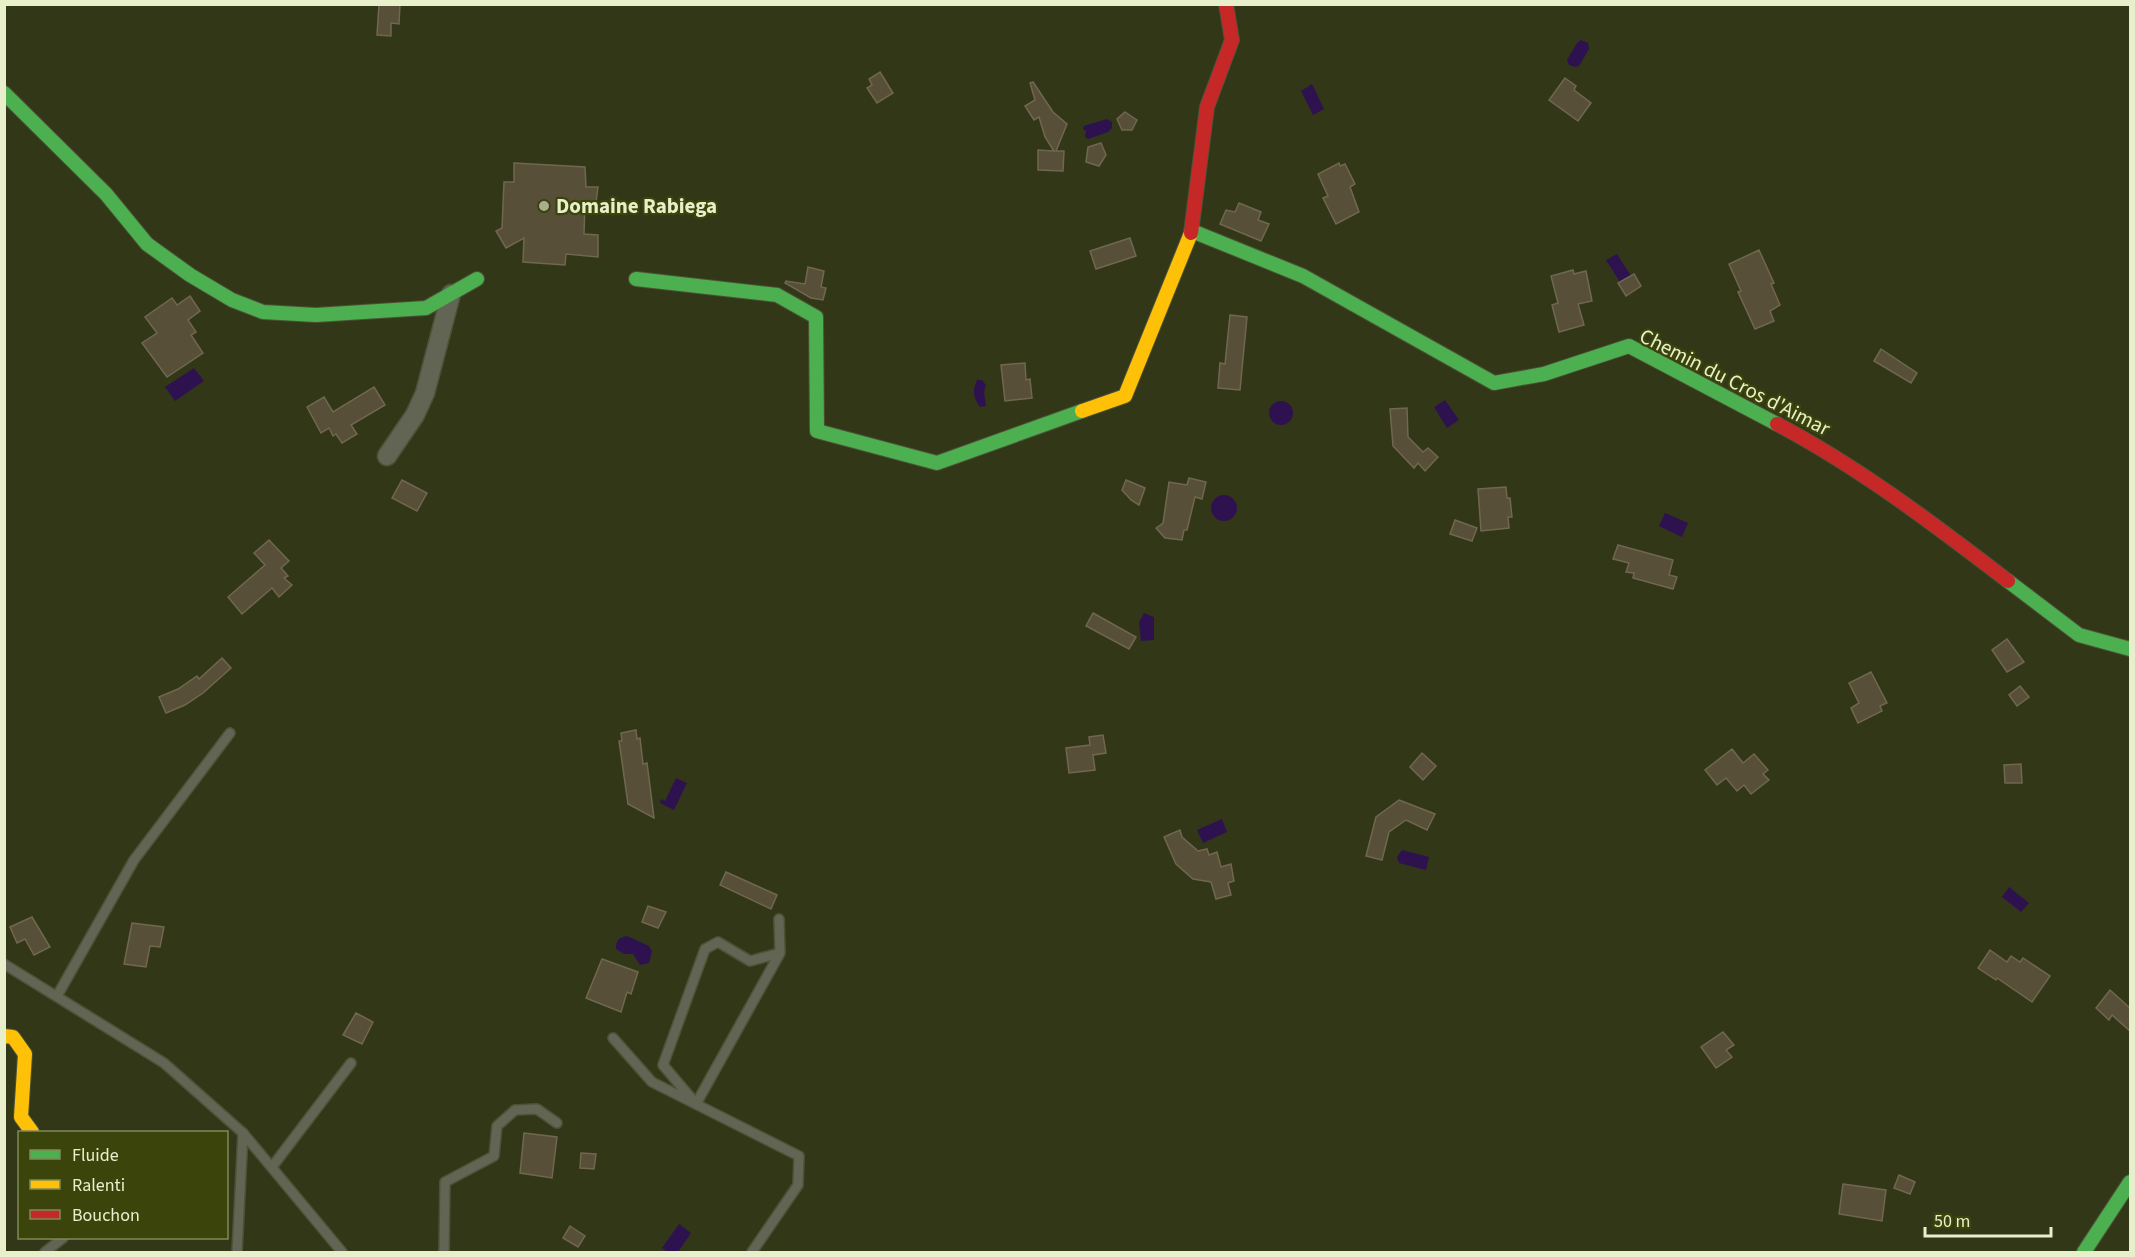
<svg xmlns="http://www.w3.org/2000/svg" width="2135" height="1257" viewBox="0 0 2135 1257" font-family="'Source Sans 3',sans-serif">
<rect width="100%" height="100%" fill="#323718"/>
<g fill="#2e1250">
<polygon points="1581,40 1588,43 1589,49 1579,66 1576,67 1569,65 1567,60 1577,43"/>
<polygon points="1312,84 1324,109 1313,115 1301,91"/>
<polygon points="1107,119 1112,122 1112,128 1108,132 1088,139 1085,137 1086,131 1083,129 1084,126"/>
<polygon points="1617,254 1631,276 1620,282 1606,260"/>
<polygon points="194,368 204,381 175,401 165,387"/>
<path d="M 977,380 L 982,380 L 986,385 L 984,392 L 986,406 L 980,407 C 973,397 972,391 977,380 Z"/>
<polygon points="1445,400 1459,420 1447,428 1434,407"/>
<circle cx="1281" cy="413" r="12"/>
<circle cx="1224" cy="508" r="13"/>
<polygon points="1665,513 1688,523 1682,537 1659,526"/>
<polygon points="1144,613 1154,617 1154,640 1141,641 1139,622"/>
<polygon points="676,778 687,783 674,810 660,803 661,799 665,801"/>
<polygon points="1222,819 1227,832 1203,843 1197,830"/>
<polygon points="1402,850 1429,857 1426,870 1399,863 1397,857"/>
<polygon points="2009,887 2029,903 2021,912 2002,897"/>
<path d="M 627,936 L 649,946 L 652,951 L 649,963 L 640,965 L 633,954 L 624,954 L 616,949 C 616,939 619,938 627,936 Z"/>
<polygon points="679,1224 691,1233 678,1252 665,1252 665,1250 662,1248"/>
</g>
<g fill="#584f38" stroke="#706750" stroke-width="1.5">
<polygon points="379,4 400,4 399,24 391,23 391,36 377,35"/>
<polygon points="880,72 893,93 877,103 867,88 872,85 869,79"/>
<polygon points="1565,78 1576,86 1574,90 1591,103 1578,121 1549,100"/>
<polygon points="1033,82 1053,112 1067,124 1056,151 1064,151 1063,171 1038,170 1038,150 1054,151 1045,137 1039,117 1034,120 1025,106 1035,100 1030,83"/>
<polygon points="1125,112 1137,120 1132,130 1122,130 1117,119"/>
<polygon points="1101,143 1106,155 1099,166 1086,162 1088,147"/>
<polygon points="514,163 585,167 586,187 598,187 596,202 585,201 584,234 598,235 598,257 566,254 565,265 523,262 524,238 506,248 496,231 502,228 504,182 514,182"/>
<polygon points="1339,163 1340,166 1345,164 1355,184 1350,187 1359,212 1336,224 1323,198 1328,196 1318,174"/>
<polygon points="1239,203 1261,212 1258,220 1269,224 1261,241 1220,224 1226,210 1235,212"/>
<polygon points="1130,238 1136,256 1096,269 1090,251"/>
<polygon points="1759,250 1774,283 1771,284 1780,305 1770,311 1774,321 1755,329 1738,292 1741,291 1729,264"/>
<polygon points="808,267 824,271 821,287 826,288 823,300 811,298 785,283 786,281 805,284"/>
<polygon points="1573,270 1574,274 1586,271 1592,301 1578,304 1584,325 1559,332 1552,305 1558,303 1551,276"/>
<polygon points="1634,274 1641,286 1626,296 1618,283"/>
<polygon points="190,296 200,311 188,320 196,332 191,335 203,353 167,377 142,343 157,333 145,317 172,298 177,305"/>
<polygon points="1230,315 1247,317 1240,390 1218,388 1220,363 1225,364"/>
<polygon points="1881,349 1917,373 1911,383 1874,361"/>
<polygon points="1025,363 1026,380 1030,379 1032,398 1005,401 1001,365"/>
<polygon points="374,387 385,405 351,425 357,434 342,443 336,434 333,436 329,428 321,433 307,407 324,397 333,412"/>
<polygon points="1407,408 1408,437 1423,452 1428,448 1438,457 1425,471 1418,463 1414,468 1393,446 1390,409"/>
<polygon points="1189,478 1206,482 1202,499 1195,497 1187,530 1184,530 1182,540 1165,538 1156,528 1163,523 1169,482 1187,485"/>
<polygon points="402,480 427,493 417,511 392,498"/>
<polygon points="1126,480 1145,488 1139,505 1131,500 1122,490"/>
<polygon points="1506,487 1507,498 1510,498 1512,517 1508,517 1509,528 1481,531 1478,489"/>
<polygon points="1455,520 1477,528 1472,541 1450,534"/>
<polygon points="269,540 289,561 281,568 288,576 284,578 292,585 279,597 272,588 242,614 228,597 265,565 254,553"/>
<polygon points="1618,545 1673,560 1669,575 1677,577 1673,589 1633,578 1634,573 1626,572 1629,563 1613,559"/>
<polygon points="1093,613 1136,637 1129,649 1086,626"/>
<polygon points="2007,639 2024,662 2007,672 1992,650"/>
<polygon points="222,658 231,668 203,693 185,705 166,713 159,697 178,689 197,676 199,679"/>
<polygon points="1871,672 1887,703 1880,706 1882,711 1858,723 1851,708 1859,703 1849,683"/>
<polygon points="2020,686 2029,697 2017,706 2009,695"/>
<polygon points="636,730 637,739 640,738 643,764 647,763 654,818 628,804 619,741 622,741 621,733"/>
<polygon points="1103,735 1106,753 1093,755 1095,770 1069,773 1066,748 1090,745 1089,737"/>
<polygon points="1732,749 1743,763 1754,754 1768,770 1763,774 1769,780 1751,794 1744,785 1737,791 1726,778 1717,785 1705,770"/>
<polygon points="1422,753 1436,766 1423,780 1410,767"/>
<polygon points="2021,764 2022,783 2005,783 2004,765"/>
<polygon points="1399,800 1435,814 1427,830 1406,820 1389,832 1382,860 1366,856 1376,817"/>
<polygon points="1180,830 1182,837 1198,851 1207,849 1209,855 1217,852 1221,867 1231,864 1234,881 1228,883 1231,895 1216,899 1211,882 1193,879 1176,864 1164,837"/>
<polygon points="726,872 777,895 771,909 720,885"/>
<polygon points="648,906 666,912 658,928 642,922"/>
<polygon points="32,917 50,947 34,955 25,939 17,943 10,927"/>
<polygon points="132,923 164,927 160,947 150,946 146,967 124,964"/>
<polygon points="1990,950 2007,962 2011,956 2020,962 2023,958 2050,976 2032,1002 1997,978 1996,980 1978,968"/>
<polygon points="602,959 638,972 631,994 627,992 621,1012 586,998"/>
<polygon points="2110,990 2130,1008 2130,1031 2112,1015 2109,1020 2096,1008"/>
<polygon points="356,1013 373,1022 362,1044 343,1035"/>
<polygon points="1723,1032 1734,1045 1726,1050 1732,1057 1716,1068 1701,1047"/>
<polygon points="524,1133 557,1137 552,1178 520,1173"/>
<polygon points="581,1153 596,1154 594,1169 580,1168"/>
<polygon points="1899,1175 1915,1182 1910,1194 1894,1188"/>
<polygon points="1843,1184 1886,1190 1882,1221 1839,1214"/>
<polygon points="570,1226 585,1236 578,1247 563,1238"/>
</g>
<g fill="none" stroke-linecap="round" stroke-linejoin="round">
<g stroke="#4d5237" stroke-width="12">
<g id="lane">
<polyline points="779,919 780,953 750,961 718,942 705,949 663,1065 696,1104 780,953"/>
<polyline points="4,964 164,1063 243,1133 342,1252"/>
<polyline points="57,996 134,860 230,733"/>
<polyline points="613,1038 652,1082 799,1156 798,1185 752,1252"/>
<polyline points="272,1167 351,1063"/>
<polyline points="45,1252 63,1238"/>
<polyline points="237,1252 243,1133"/>
<polyline points="444,1252 445,1182 494,1156 497,1126 515,1110 537,1109 557,1123"/>
</g>
</g>
<g stroke="#4d5237" stroke-width="21">
<polyline id="street" points="387,456 415,415 425,393 451,294"/>
</g>
<g stroke="#4d5237" stroke-width="16">
<g id="fast">
<polyline points="4,93 106,194 147,244 190,275 232,300 263,312 316,315 426,308 477,279"/>
<polyline points="1192,231 1303,276 1494,383 1544,374 1629,346 1777,424"/>
<polyline points="636,279 777,295 816,317 817,431 937,463 1082,411"/>
<polyline points="2008,581 2079,635 2130,649"/>
<polyline points="2084,1252 2130,1182"/>
</g>
</g>
<g stroke="#4d5237" stroke-width="16">
<g id="slow">
<polyline points="1082,411 1125,396 1191,233"/>
<polyline points="4,1036 13,1037 25,1054 21,1117 32,1132"/>
</g>
</g>
<g stroke="#4d5237" stroke-width="16">
<g id="jam">
<polyline points="1191,233 1207,107 1232,40 1226,4"/>
<path d="M 1777,424 C 1860,468 1935,525 2008,581"/>
</g>
</g>
<use href="#lane" stroke="#626553" stroke-width="9"/>
<use href="#street" stroke="#626553" stroke-width="18"/>
<use href="#fast" stroke="#4caf50" stroke-width="14"/>
<use href="#slow" stroke="#ffc107" stroke-width="14"/>
<use href="#jam" stroke="#c62828" stroke-width="14"/>
</g>
<circle fill="#a8af8c" stroke="#3b440b" stroke-width="2" cx="544" cy="206" r="6"/>
<g text-anchor="middle" stroke-width="4.5" stroke-linejoin="round" paint-order="stroke">
<g font-size="21" font-weight="bold" fill="#e7f0cb" stroke="#3b440b" text-anchor="start">
<text x="556" y="213">Domaine Rabiega</text>
</g>
<g font-size="21" fill="#e7f0cb" stroke="#3b440b">
<text transform="translate(1735 382) rotate(27)" y="7">Chemin du Cros d'Aimar</text>
</g>
</g>
<rect width="2135" height="1257" fill="none" stroke="#e7f0cb" stroke-width="12"/>
<rect x="18" y="1131" width="210" height="108" fill="#3b440b" stroke="#808958" stroke-width="1.5"/>
<rect x="30" y="1150" width="30" height="9" fill="#4caf50" stroke="#808958" stroke-width="1.5"/>
<text x="72" y="1161" font-size="18" fill="#e7f0cb">Fluide</text>
<rect x="30" y="1180" width="30" height="9" fill="#ffc107" stroke="#808958" stroke-width="1.5"/>
<text x="72" y="1191" font-size="18" fill="#e7f0cb">Ralenti</text>
<rect x="30" y="1210" width="30" height="9" fill="#c62828" stroke="#808958" stroke-width="1.5"/>
<text x="72" y="1221" font-size="18" fill="#e7f0cb">Bouchon</text>
<path d="M1925 1227v9h126v-9" fill="none" stroke="#e7f0cb" stroke-width="3"/>
<text x="1934" y="1227" font-size="18" fill="#e7f0cb" stroke="#3b440b" stroke-width="4.5" paint-order="stroke">50 m</text>
</svg>
